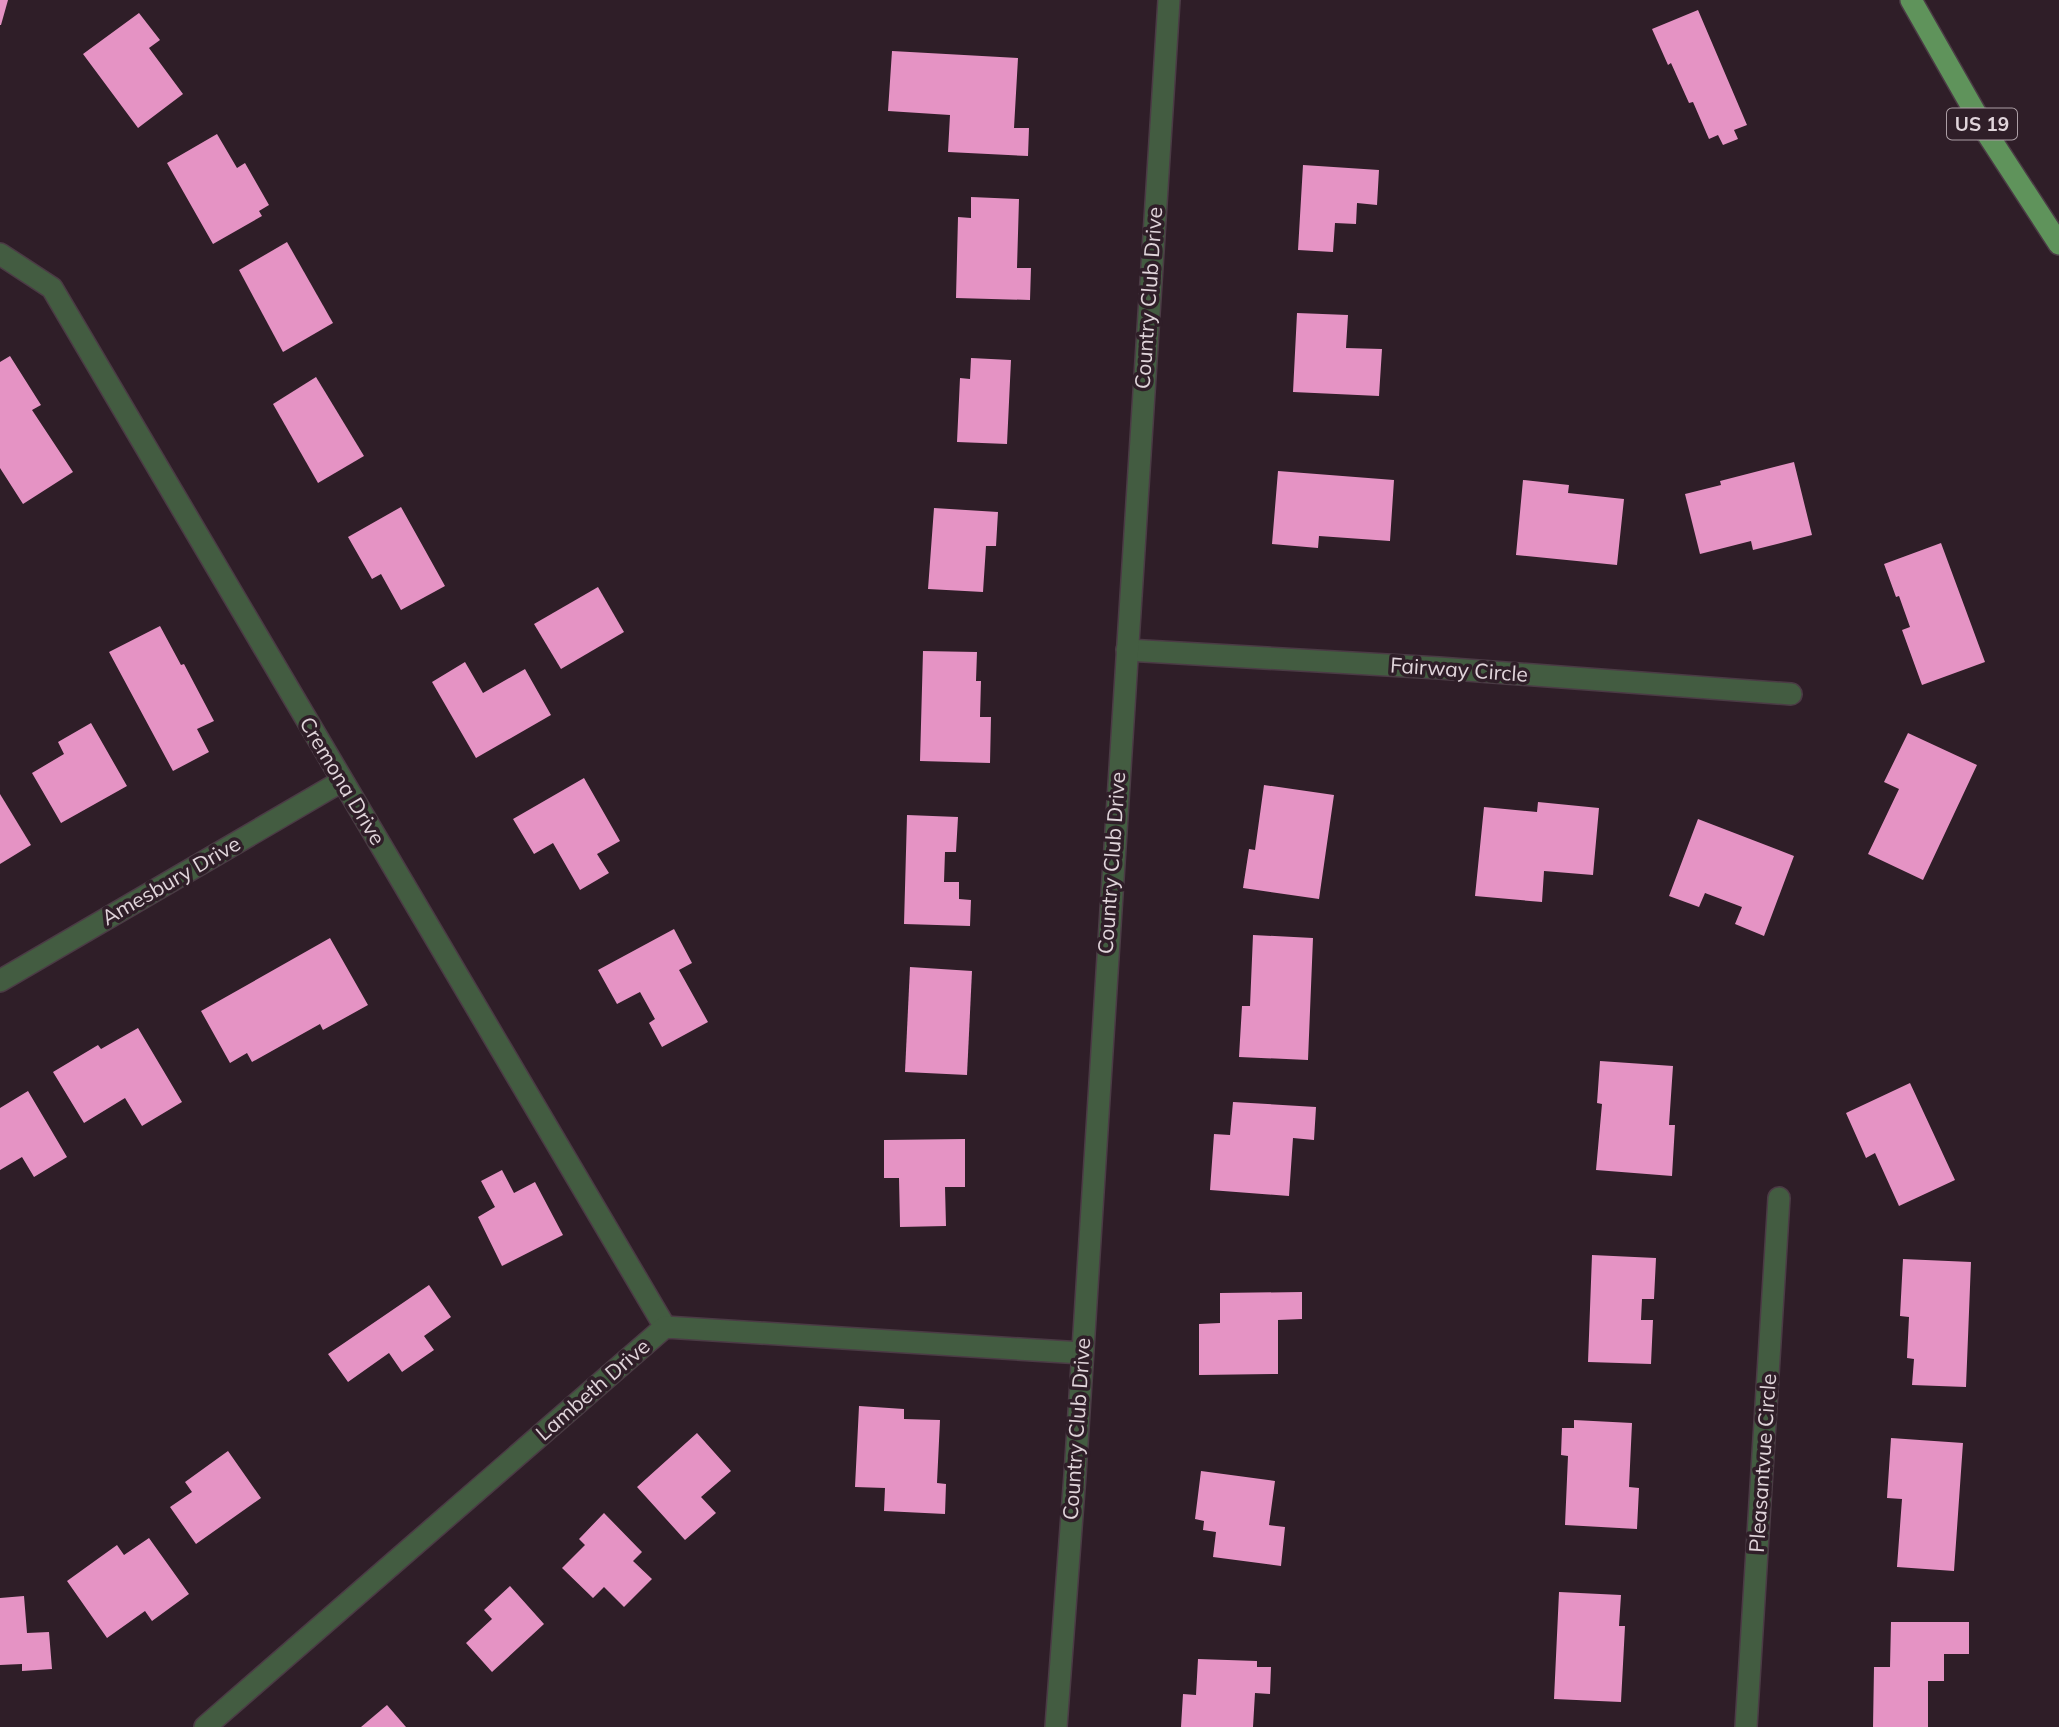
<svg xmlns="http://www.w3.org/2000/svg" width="2059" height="1727" viewBox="0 0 2059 1727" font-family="Mulish,sans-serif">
<rect width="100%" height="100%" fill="#2f1e28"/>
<g fill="#e593c4">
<polygon points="0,0 8,0 1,25 0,25"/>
<polygon points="1698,10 1747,125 1734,130 1738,139 1723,145 1718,135 1709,139 1693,102 1689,103 1671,63 1668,65 1652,29"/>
<polygon points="139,13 160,40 149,48 183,94 138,128 83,54"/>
<polygon points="892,51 1018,58 1014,128 1029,128 1028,156 948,152 950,115 888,111"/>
<polygon points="217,134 237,168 245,163 269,205 259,211 262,216 213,244 167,163"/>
<polygon points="1303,165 1379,170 1377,205 1357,203 1356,224 1335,223 1333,252 1298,250"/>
<polygon points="971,197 1019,199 1017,268 1031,268 1030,300 956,298 958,217 971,218"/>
<polygon points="287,242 333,323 283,352 239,270"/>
<polygon points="1297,313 1348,315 1346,348 1382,349 1379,396 1293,392"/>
<polygon points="10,356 41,405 32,410 73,472 23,504 0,468 0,362"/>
<polygon points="971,358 1011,360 1007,444 957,442 960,378 970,379"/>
<polygon points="316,377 364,456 318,483 273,404"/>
<polygon points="1794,462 1812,535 1753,550 1751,541 1700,554 1685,494 1721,485 1720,481"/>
<polygon points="1278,471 1394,480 1390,541 1319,536 1318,548 1272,544"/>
<polygon points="1523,480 1569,485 1568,493 1624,499 1617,565 1516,555"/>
<polygon points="401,507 445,586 401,610 381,574 372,579 348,537"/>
<polygon points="934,508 998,512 996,546 986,546 983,592 928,589"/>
<polygon points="1941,543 1985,662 1922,685 1902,630 1910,627 1899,596 1896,597 1884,564"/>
<polygon points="598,587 624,632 561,669 534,624"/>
<polygon points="160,626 181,665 184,664 214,721 197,729 209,752 173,771 109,652"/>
<polygon points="923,651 977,652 976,681 981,681 980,717 991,717 990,763 920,761"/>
<polygon points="465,662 483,693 525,669 551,715 476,758 432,682"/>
<polygon points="91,723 127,786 61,823 32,773 64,754 58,742"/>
<polygon points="1908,733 1977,765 1923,880 1868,854 1899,789 1884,782"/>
<polygon points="584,778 620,841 597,854 609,873 580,890 553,843 534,854 513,819"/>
<polygon points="1264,785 1334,795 1319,899 1243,888 1249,849 1255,850"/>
<polygon points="0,794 31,845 0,864"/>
<polygon points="1538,802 1599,808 1593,875 1544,871 1542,902 1475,896 1484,807 1537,812"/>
<polygon points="907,815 958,817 956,852 945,852 944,882 959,882 959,899 971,900 970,926 904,924"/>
<polygon points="1698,819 1794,856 1764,936 1735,924 1742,907 1705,893 1699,907 1669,896"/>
<polygon points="674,929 692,963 679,970 708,1022 662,1047 649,1023 655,1019 640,992 617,1004 598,970"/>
<polygon points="1253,935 1313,938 1308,1060 1239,1057 1242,1006 1250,1006"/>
<polygon points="330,938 368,1005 323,1030 320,1024 252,1062 247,1053 230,1063 201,1011"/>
<polygon points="910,967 972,971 967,1075 905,1072"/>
<polygon points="138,1028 182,1102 142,1126 125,1098 84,1123 53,1072 98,1045 101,1049"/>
<polygon points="1600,1061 1673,1066 1669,1125 1675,1125 1672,1176 1596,1170 1602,1104 1597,1103"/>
<polygon points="1910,1083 1955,1180 1899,1206 1875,1153 1866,1158 1846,1113"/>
<polygon points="28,1091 67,1157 34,1177 22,1157 0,1170 0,1108"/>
<polygon points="1233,1102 1316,1107 1314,1140 1293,1138 1289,1196 1210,1190 1214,1134 1230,1135"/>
<polygon points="965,1139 965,1187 945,1187 946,1226 900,1227 899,1178 884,1178 884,1140"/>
<polygon points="502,1170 514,1193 535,1182 563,1235 502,1266 478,1217 495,1207 481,1181"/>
<polygon points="1592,1255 1656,1258 1654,1299 1642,1299 1641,1320 1653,1320 1651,1364 1588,1362"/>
<polygon points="1903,1259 1971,1262 1966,1387 1912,1385 1914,1359 1907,1358 1909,1317 1900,1316"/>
<polygon points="429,1285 451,1317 424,1336 434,1350 402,1372 389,1353 348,1382 328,1354"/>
<polygon points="1302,1292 1302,1319 1278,1320 1278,1374 1199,1375 1199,1324 1220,1323 1220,1293"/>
<polygon points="859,1406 904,1409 904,1419 940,1420 937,1483 946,1484 945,1514 884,1511 885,1488 855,1487"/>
<polygon points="1574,1420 1632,1423 1629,1487 1639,1488 1637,1529 1565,1525 1568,1456 1561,1455 1562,1428 1574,1428"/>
<polygon points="697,1433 731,1471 701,1497 716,1513 685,1540 637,1487"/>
<polygon points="1891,1438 1963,1443 1954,1571 1897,1567 1902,1499 1887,1498"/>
<polygon points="228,1451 261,1498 196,1544 170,1507 192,1492 185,1482"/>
<polygon points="1201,1471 1275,1481 1269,1525 1285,1527 1281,1566 1213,1557 1216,1532 1203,1530 1204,1521 1195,1519"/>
<polygon points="604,1513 642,1552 633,1561 652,1579 624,1607 604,1587 593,1598 562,1568 585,1545 579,1539"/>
<polygon points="149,1538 189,1594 152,1621 145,1611 107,1638 67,1581 117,1545 124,1555"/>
<polygon points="510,1586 544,1624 492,1672 466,1643 492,1619 484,1610"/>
<polygon points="1559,1592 1621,1595 1619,1626 1625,1626 1621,1702 1554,1699"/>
<polygon points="24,1596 27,1633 49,1632 52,1669 22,1671 22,1664 0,1665 0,1598"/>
<polygon points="1891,1622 1969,1622 1969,1654 1944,1654 1944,1681 1928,1681 1928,1727 1873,1727 1874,1667 1890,1667"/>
<polygon points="1198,1659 1257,1661 1257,1667 1271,1667 1270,1694 1255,1693 1253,1727 1181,1727 1183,1694 1196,1695"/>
<polygon points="387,1705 406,1727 361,1727"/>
</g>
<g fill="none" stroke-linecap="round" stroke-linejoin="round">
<g stroke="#4b3b45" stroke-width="24">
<g id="street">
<polyline points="0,254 52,288 665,1327"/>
<polyline points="1127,650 1439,668 1791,694"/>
<polyline points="0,981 342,781"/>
<polyline points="205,1727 665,1327 1082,1353"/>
<polyline points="1056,1727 1075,1475 1169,0"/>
<polyline points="1746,1727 1779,1198"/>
</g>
</g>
<g stroke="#4b3b45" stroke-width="24">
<polyline id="primary" points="1911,0 1988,135 2059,244"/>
</g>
<use href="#street" stroke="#435c41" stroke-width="21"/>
<use href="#primary" stroke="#5f935b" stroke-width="21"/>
</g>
<g text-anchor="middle" stroke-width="7" stroke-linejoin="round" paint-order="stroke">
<rect fill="#2f1e28" stroke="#ac9ea5" stroke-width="2" x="1947" y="108.5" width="70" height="31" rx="5"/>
<g font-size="19" font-weight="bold" fill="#e1d5db">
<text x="1982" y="131">US 19</text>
</g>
<g font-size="21" fill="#e1d5db" stroke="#2f1e28">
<text transform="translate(1149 298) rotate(-86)" y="7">Country Club Drive</text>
<text transform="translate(1459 670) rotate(4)" y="7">Fairway Circle</text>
<text transform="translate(342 781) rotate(59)" y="7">Cremona Drive</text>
<text transform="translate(1112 863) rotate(-86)" y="7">Country Club Drive</text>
<text transform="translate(171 881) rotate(-30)" y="7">Amesbury Drive</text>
<text transform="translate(593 1390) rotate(-41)" y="7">Lambeth Drive</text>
<text transform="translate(1077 1429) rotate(-86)" y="7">Country Club Drive</text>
<text transform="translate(1763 1463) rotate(-86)" y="7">Pleasantvue Circle</text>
</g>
</g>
</svg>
